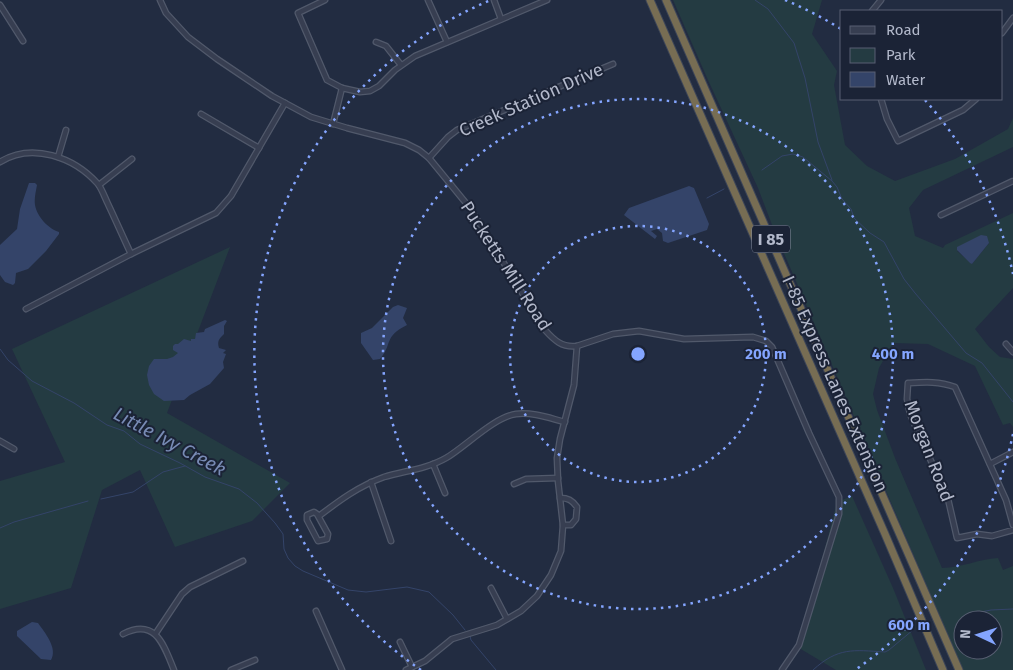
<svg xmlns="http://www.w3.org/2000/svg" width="1013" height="670" viewBox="0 0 1013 670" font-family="'Fira Sans',sans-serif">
<rect width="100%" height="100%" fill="#222c41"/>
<g fill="#243b42" fill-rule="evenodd">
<path d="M 673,0 L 822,0 L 812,34 L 837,71 L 834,85 L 845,145 L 867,166 L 895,181 L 955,159 L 1008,129 L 1013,118 L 1013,147 L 923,190 L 909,208 L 915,236 L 943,248 L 945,245 L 1013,213 L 1013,288 L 975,329 L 989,347 L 1000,357 L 1013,359 L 1013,427 L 1010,423 L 1003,425 L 975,366 L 928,344 L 893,343 L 879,368 L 873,394 L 877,410 L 895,458 L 942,568 C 961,568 979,559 998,558 L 1003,570 L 1013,566 L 1013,670 L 963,670 L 774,230 L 758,188 L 708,80 ZM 989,243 L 972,264 L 957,251 ZM 963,620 L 993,620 L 993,650 L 963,650 Z"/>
<polygon points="230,247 167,413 290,483 252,521 175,547 140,470 102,490 71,588 0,609 0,481 65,462 12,349"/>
<polygon points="852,496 893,588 926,670 836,670 799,648 837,502"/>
</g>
<g fill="#344469">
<path d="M 29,183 L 35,183 L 37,185 C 36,191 34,198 35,205 C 37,217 49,229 59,232 L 59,234 L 46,251 L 28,269 L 16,273 L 15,283 L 13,285 L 5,282 L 0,275 L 0,245 L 17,229 L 20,209 Z"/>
<polygon points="689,186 694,188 709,224 707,230 668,243 663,241 662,233 657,229 651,231 657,236 655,239 624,215 629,208"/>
<polygon points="981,235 987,236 989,243 972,264 970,263 957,250 957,247"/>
<path d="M 398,305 L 407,308 L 403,318 L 407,325 C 383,337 393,344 380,359 L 373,360 L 361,343 L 361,333 L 372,328 L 393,307 Z"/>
<path d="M 225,320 L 227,321 L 224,326 L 224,334 C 219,339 217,341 219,348 L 226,350 L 223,353 L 226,354 L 223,362 L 224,368 L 210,384 L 190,395 L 184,400 L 164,401 L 154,394 L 149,385 L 147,375 L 149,366 L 154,359 L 167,359 L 173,357 L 178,353 L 173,350 L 173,346 L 175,344 L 178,344 L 184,339 L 191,341 L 191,339 L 195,339 L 196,333 L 204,332 L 205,329 Z"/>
<path d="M 32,622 L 38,623 C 45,633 58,648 51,660 L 41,659 L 17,636 L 17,631 Z"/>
</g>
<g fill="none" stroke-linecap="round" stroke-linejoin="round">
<g stroke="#344469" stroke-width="1">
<polyline points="755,0 768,9 794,43 805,78 818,142 832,180"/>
<polyline points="762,170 782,156 793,154 803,157 832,181 837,187 842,199 851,209 854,218 870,233 884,242 904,279 915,293 966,353 982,363 1013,402"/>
<polyline points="707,198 724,189"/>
<polyline points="0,349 8,360 32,381 74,403 107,425 124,431 140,444 180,463 205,477 239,489 257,503 275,523 283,534 284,549 288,558 295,566 303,571 348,590 366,592 407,587 429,592 453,615 465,630"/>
<polyline points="101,499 133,492 163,472 185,466"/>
<polyline points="0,528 14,522 88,501"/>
<polyline points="966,615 991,610 1013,609"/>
<polyline points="470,636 471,640 496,670"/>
<path d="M 813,670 C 838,647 853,650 885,652 L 889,650 L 913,630"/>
</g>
<g stroke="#51596b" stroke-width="7">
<g id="minor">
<path d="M 160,0 L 166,13 L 188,37 L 217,59 L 272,96 L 311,117 L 347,128 L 405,143 L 419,150 L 429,158 L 470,208 L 545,330 C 554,340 562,348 577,346 L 613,334 L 639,331 L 684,339 L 753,337 L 766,341 L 772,347 L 809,433 L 839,497 L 839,514 L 799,645 L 782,670"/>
<polyline points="325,0 298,13 327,80 342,88 360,92 370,91 379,86 395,70 415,56 547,0"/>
<polyline points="428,0 447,42"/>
<polyline points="494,0 501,19"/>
<polyline points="0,5 23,41"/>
<polyline points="872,11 881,0"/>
<polyline points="1002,33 1013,18"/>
<polyline points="376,42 386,46 401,65"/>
<polyline points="881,99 887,119 898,141 963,110 976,99"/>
<polyline points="201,114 259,148"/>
<polyline points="333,124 342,88"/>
<polyline points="58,157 66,130"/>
<polyline points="429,158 448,137 457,130 613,64"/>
<path d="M 0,162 C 32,142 74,157 98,184 C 102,189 105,198 108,204 C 116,221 123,237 131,254"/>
<polyline points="99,185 132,159"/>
<polyline points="941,215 1013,181"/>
<polyline points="26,309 131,254 216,213 231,196 285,103"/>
<polyline points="1006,344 1013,352"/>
<polyline points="0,441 14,449"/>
<polyline points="433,464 445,493"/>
<polyline points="990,464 1013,452"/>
<polyline points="371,482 391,541"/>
<polyline points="514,484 526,479 558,478"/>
<path d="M 560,498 C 568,498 572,500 577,507 L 576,519 L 571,525 L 563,525"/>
<polygon points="314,512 317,514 328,534 327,539 318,541 307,520 307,515"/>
<path d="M 319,516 C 340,500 359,486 384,477 C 404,471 427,469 446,458 C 465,447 494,417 516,414 C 533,412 549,418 565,422"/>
<path d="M 1013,525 L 1006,500 L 955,387 C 939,381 925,382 908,383 L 907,399 L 910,414 L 948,499 L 957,538 L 977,534 L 992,536 L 1013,530"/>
<polyline points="491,588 507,619"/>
<polyline points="316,611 342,670"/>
<polyline points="156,633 182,594 190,587 243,561"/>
<path d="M 123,634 C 156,617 164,646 174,670"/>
<polyline points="400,642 412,667"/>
<polyline points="231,670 255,660"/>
<polyline points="406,670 425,661 452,639 497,625 521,611 537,596 551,575 561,551 563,525 558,481 557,458 560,439 574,385 577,346"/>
</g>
</g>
<g stroke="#3e4658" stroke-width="9">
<g id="highway">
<polyline points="650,0 885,534 943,670"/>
<polyline points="666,0 959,670"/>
</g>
</g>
<use href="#minor" stroke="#373e51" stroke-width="4.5"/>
<use href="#highway" stroke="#776d53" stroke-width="7"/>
</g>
<g fill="none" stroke="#84a5ff" stroke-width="2.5" stroke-dasharray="2.5 5">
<circle cx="638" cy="354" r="128"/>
<circle cx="638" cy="354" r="255"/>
<path d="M1013 434A383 383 0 0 1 855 670M421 670A383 383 0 0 1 491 0M785 0A383 383 0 0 1 841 29M925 100A383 383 0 0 1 1013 274"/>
</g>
<g text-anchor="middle" stroke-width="4" stroke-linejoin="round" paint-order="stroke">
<rect fill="#1b2336" stroke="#858c9e" stroke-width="1" x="752" y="225.5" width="38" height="27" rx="4"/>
<g font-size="16" font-weight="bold" fill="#b3b9cb">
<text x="771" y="245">I 85</text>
</g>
<g font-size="18" fill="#b3b9cb" stroke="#1b2336">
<text transform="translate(531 100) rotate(-24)" y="6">Creek Station Drive</text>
<text transform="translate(506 266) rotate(57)" y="6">Pucketts Mill Road</text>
<text transform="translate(835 384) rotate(66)" y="6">I-85 Express Lanes Extension</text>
<text transform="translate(929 451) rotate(69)" y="6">Morgan Road</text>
</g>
<g font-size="19" font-style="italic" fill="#788bb5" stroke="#1b2336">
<text transform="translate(170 441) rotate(28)" y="7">Little Ivy Creek</text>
</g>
</g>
<circle cx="638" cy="354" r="8" fill="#84a5ff" stroke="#1b2336" stroke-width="2.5"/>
<g font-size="15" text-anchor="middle" font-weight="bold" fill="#84a5ff" stroke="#1b2336" stroke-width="4" stroke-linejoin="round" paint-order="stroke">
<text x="766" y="359">200 m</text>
<text x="893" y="359">400 m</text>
<text x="909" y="630">600 m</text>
</g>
<rect x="840" y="10" width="162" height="90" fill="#1b2336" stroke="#585f72"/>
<rect x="850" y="26" width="25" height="8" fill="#373e51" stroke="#585f72"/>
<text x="886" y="35" font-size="15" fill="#b3b9cb">Road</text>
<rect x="850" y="48" width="25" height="15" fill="#243b42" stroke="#585f72"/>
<text x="886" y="60" font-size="15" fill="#b3b9cb">Park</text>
<rect x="850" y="72" width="25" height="15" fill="#344469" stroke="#585f72"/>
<text x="886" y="85" font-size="15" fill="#b3b9cb">Water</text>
<g transform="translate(978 635) rotate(274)"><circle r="24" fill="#1b2336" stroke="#585f72"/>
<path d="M0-4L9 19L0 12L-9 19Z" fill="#84a5ff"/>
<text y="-8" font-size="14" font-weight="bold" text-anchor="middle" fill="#b3b9cb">N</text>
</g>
</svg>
